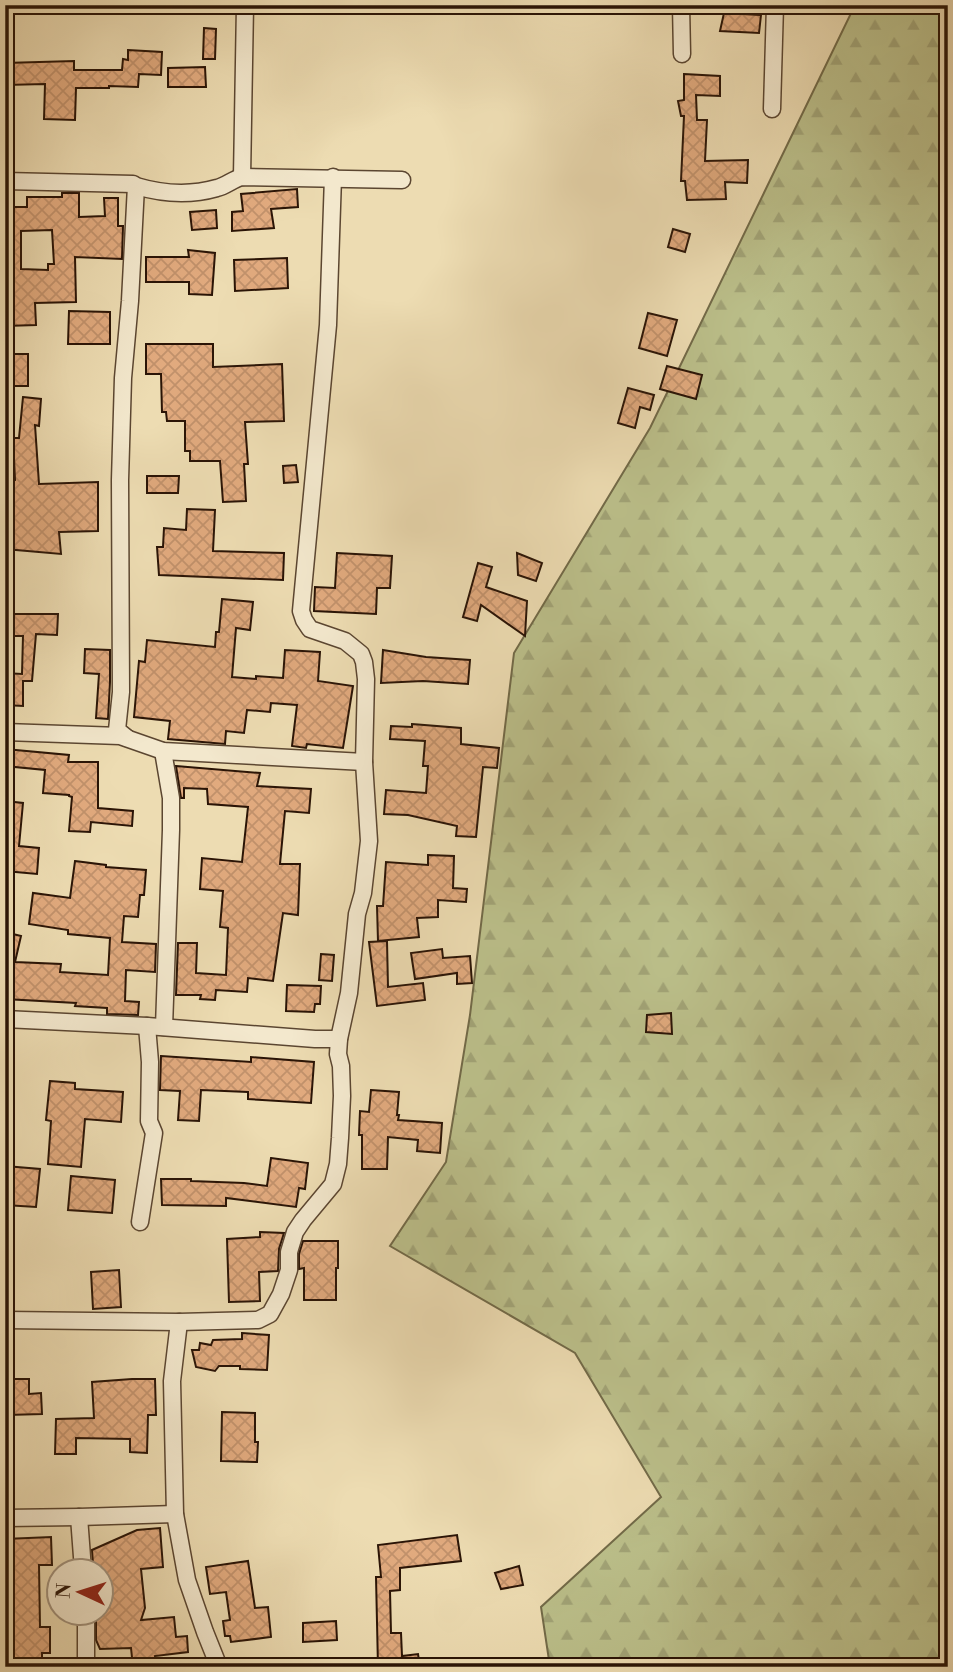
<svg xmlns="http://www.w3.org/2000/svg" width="953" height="1672" viewBox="0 0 953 1672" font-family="'Libre Bodoni',serif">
<defs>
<pattern id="forest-firs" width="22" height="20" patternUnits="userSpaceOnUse" patternTransform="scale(1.75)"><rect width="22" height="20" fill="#bbbf8a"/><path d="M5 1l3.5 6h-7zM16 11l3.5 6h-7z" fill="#a1a376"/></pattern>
<pattern id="building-cross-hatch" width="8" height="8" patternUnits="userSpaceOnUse" patternTransform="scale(1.75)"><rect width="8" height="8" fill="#e1aa7e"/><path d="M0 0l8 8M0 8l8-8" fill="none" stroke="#c1916b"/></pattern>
</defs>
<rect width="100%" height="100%" fill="#eddcb2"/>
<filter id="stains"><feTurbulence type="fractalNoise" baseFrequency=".00286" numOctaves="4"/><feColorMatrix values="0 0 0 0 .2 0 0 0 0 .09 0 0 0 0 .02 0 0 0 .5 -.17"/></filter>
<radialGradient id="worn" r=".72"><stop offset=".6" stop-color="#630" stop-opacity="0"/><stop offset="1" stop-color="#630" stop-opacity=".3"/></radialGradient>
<polygon fill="url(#forest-firs)" stroke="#726a48" stroke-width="2" points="855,5 948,5 948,1667 550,1667 541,1607 661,1497 575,1353 390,1246 446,1162 470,1015 514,653 650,428"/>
<g fill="url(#building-cross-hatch)" stroke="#2a1406" stroke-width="2" fill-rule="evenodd">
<polygon points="724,13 761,15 759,33 720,31"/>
<polygon points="204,28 216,29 215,59 203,59"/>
<polygon points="128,50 162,52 161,75 139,74 138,87 109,86 109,88 76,88 75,120 44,119 45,84 5,85 5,63 74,61 74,70 122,70 123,59 128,60"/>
<polygon points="205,67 206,87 168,87 168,68"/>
<polygon points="684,74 720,76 720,96 696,95 697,120 707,120 705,161 748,160 747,183 725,182 726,199 687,200 685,181 681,181 684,116 681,116 678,101 684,100"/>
<polygon points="297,189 298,207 271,209 274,228 232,231 232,212 243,211 241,194"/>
<path d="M 62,193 L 79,193 L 79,217 L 105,216 L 104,198 L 118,198 L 118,226 L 123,226 L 122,259 L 75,257 L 76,302 L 35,303 L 36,325 L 5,326 L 5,207 L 27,207 L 27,197 L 62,197 ZM 52,230 L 54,264 L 48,264 L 48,270 L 21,269 L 21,231 Z"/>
<polygon points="216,210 217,228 192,230 190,212"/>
<polygon points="673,229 690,234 685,252 668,247"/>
<polygon points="188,250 215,253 212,295 189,294 189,282 146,282 146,257 189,257"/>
<polygon points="287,258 288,288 235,291 234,260"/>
<polygon points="69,311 110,312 110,344 68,344"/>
<polygon points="648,313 677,320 667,356 639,348"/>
<polygon points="146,344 213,344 213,367 282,364 284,421 245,422 248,464 244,464 246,501 223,502 220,461 190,461 190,451 185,451 185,421 167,421 166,412 162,412 161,374 146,374"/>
<rect x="5" y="354" width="23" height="32"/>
<polygon points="667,366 702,375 696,399 660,389"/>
<polygon points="628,388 654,395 650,410 640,407 635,428 618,423"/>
<polygon points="23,397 41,399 39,426 35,425 39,484 98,482 98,531 59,532 61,554 5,549 5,516 12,516 11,481 15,480 13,438 19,438"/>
<polygon points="296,465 298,482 284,483 283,466"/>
<polygon points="147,476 179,476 178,493 147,493"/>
<polygon points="187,509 215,510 213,551 284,553 283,580 159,575 157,547 163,547 164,528 186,530"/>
<polygon points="337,553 392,556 390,588 377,588 376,614 314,611 315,587 335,588"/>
<polygon points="517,553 542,563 536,581 518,575"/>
<polygon points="478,563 492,567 486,587 527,601 525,636 481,605 477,621 463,617"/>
<polygon points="222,599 253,602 250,630 236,628 232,677 256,679 256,676 283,678 285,650 320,652 318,681 353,686 343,748 307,744 306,748 292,746 297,705 271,703 270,712 247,710 244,733 226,731 225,744 168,739 170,721 134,717 139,661 145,662 147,640 215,647 216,632 219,632"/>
<polygon points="5,614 58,614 57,635 36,634 32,681 23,681 23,706 5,705 5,673 22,674 23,636 5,636"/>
<polygon points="85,649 110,650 110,682 108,719 96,718 99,674 84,673"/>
<polygon points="383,650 426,657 470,660 468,684 423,681 381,683"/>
<polygon points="412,724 461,728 461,744 499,748 497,768 483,767 476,837 456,836 457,826 408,815 384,814 386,790 426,793 428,766 423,766 425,741 390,739 391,726 412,727"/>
<polygon points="5,749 69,755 68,762 98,762 98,808 133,811 132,826 91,822 90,832 69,831 72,797 69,796 69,795 43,793 45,770 5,766"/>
<polygon points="176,766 260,773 257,786 311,789 309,813 285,811 280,864 300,864 298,915 283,913 273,981 248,978 247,992 216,990 215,1000 200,999 201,995 176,995 178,943 197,943 196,973 226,975 228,928 220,927 223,891 200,889 202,858 242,862 248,807 208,804 207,789 184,788 184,798 181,798"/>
<polygon points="5,801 23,803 19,846 39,848 37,874 5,871"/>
<polygon points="428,855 454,856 453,888 467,889 466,902 438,900 438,917 417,918 419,937 378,941 377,906 383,906 386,862 428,865"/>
<polygon points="75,861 106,865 106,867 146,870 144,895 140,895 138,917 124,916 122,942 156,944 155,972 126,970 125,1001 139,1002 138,1015 107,1014 107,1008 75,1006 76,1003 5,999 5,932 21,936 15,962 61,964 60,972 108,975 110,938 68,934 68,930 29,924 33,893 70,898"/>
<polygon points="387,941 388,987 423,983 425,1000 377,1006 369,942"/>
<polygon points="442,949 443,958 470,956 472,983 457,984 457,973 415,979 411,953"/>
<polygon points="321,954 334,955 332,981 319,980"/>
<polygon points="287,985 321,986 320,1004 315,1004 314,1012 286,1011"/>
<polygon points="671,1013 672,1034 646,1032 647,1015"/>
<polygon points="161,1056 251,1062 251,1057 314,1062 311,1103 248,1099 248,1092 201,1090 199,1121 178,1120 180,1091 160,1090"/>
<polygon points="50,1081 75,1083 75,1089 123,1092 121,1122 85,1119 81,1167 48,1164 51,1121 46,1120"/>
<polygon points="371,1090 399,1092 397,1115 399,1115 398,1120 442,1123 440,1153 417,1151 418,1140 388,1137 387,1169 362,1169 362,1135 359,1135 360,1111 369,1112"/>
<polygon points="271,1158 308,1163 305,1189 299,1188 296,1207 226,1198 226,1206 162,1205 161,1179 191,1179 191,1181 244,1183 267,1186"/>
<polygon points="5,1166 40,1169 36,1207 5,1205"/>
<polygon points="71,1176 115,1180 112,1213 68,1210"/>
<polygon points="260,1232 284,1233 279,1249 278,1271 259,1272 260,1301 229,1302 227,1239 260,1237"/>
<polygon points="303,1241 338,1241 338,1268 336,1268 336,1300 304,1300 304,1268 299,1269 299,1254"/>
<polygon points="119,1270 121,1307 93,1309 91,1272"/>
<polygon points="242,1333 269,1335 267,1370 240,1369 240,1366 219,1366 215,1371 196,1367 192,1350 199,1350 200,1343 211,1345 213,1340 242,1339"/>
<polygon points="5,1379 29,1379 29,1394 41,1393 42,1414 7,1415"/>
<polygon points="132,1379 155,1379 156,1415 148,1415 147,1453 130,1452 130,1439 76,1438 76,1454 55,1454 56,1419 94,1418 92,1382"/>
<polygon points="222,1412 255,1413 255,1442 258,1442 257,1462 221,1461"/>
<polygon points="160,1528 163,1567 141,1569 145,1608 141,1620 174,1617 176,1637 187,1636 188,1652 155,1656 157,1667 133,1667 131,1648 100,1649 96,1640 96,1613 102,1613 102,1571 96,1571 93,1564 92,1550 137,1530"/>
<polygon points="457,1535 461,1561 400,1568 400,1590 390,1591 391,1633 401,1633 402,1656 418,1654 420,1667 378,1667 376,1577 381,1577 378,1545"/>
<polygon points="51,1537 52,1565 39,1565 40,1627 50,1627 50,1653 42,1653 42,1667 5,1667 5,1539"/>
<polygon points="248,1561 255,1608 268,1607 271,1637 231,1642 230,1636 225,1636 223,1621 230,1620 226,1592 210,1594 206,1567"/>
<polygon points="519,1566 523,1585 501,1589 495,1573"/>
<polygon points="336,1621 337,1640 303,1642 303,1623"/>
</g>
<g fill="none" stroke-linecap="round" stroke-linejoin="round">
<g stroke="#5b4631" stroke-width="19">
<g id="street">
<polyline points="681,5 682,54"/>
<polyline points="772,109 775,5"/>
<polyline points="242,177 245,5"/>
<path d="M 5,181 L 133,184 L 136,186 C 163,194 189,196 217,188 C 226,186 233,179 242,177 L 402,180"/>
<polyline points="5,732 120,736 163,751 364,762"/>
<polyline points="127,738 117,730 121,692 120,480 123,378 130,301 136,186"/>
<polyline points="163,751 171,798 171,830 164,1027"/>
<polyline points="5,1019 147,1026 315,1039 339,1039"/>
<polyline points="140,1222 154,1133 149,1121 150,1062 147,1026"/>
<polyline points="5,1320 179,1322 258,1320 270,1314 281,1294 289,1270 289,1252 295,1232 303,1220 333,1184 338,1164 340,1138 342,1096 341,1066 338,1054 339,1039 349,993 357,914 363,893 369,841 364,762 366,679 364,662 361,654 345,641 310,629 304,620 301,611 328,325 333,177"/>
<polyline points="179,1322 172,1381 175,1514 187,1580 205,1632 219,1667"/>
<polyline points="79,1517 83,1570"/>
<polyline points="5,1518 79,1517 175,1514"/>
<polyline points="86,1612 86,1667"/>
</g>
</g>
<use href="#street" stroke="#f3e8cd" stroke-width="16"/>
</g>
<rect width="953" height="1672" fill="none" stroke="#eddcb2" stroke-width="28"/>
<rect x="7" y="7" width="939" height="1658" fill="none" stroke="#2a1406" stroke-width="3.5"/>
<rect x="14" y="14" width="925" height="1644" fill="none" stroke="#2a1406" stroke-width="2"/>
<g transform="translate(80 1592) rotate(274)"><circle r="33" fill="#f3e8cd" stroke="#a3937d" stroke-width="2"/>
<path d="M0-5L12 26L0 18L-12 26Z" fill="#8f2418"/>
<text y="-10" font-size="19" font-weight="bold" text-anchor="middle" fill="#2a1406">N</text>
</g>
<rect width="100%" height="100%" filter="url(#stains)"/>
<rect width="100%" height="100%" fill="url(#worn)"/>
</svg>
